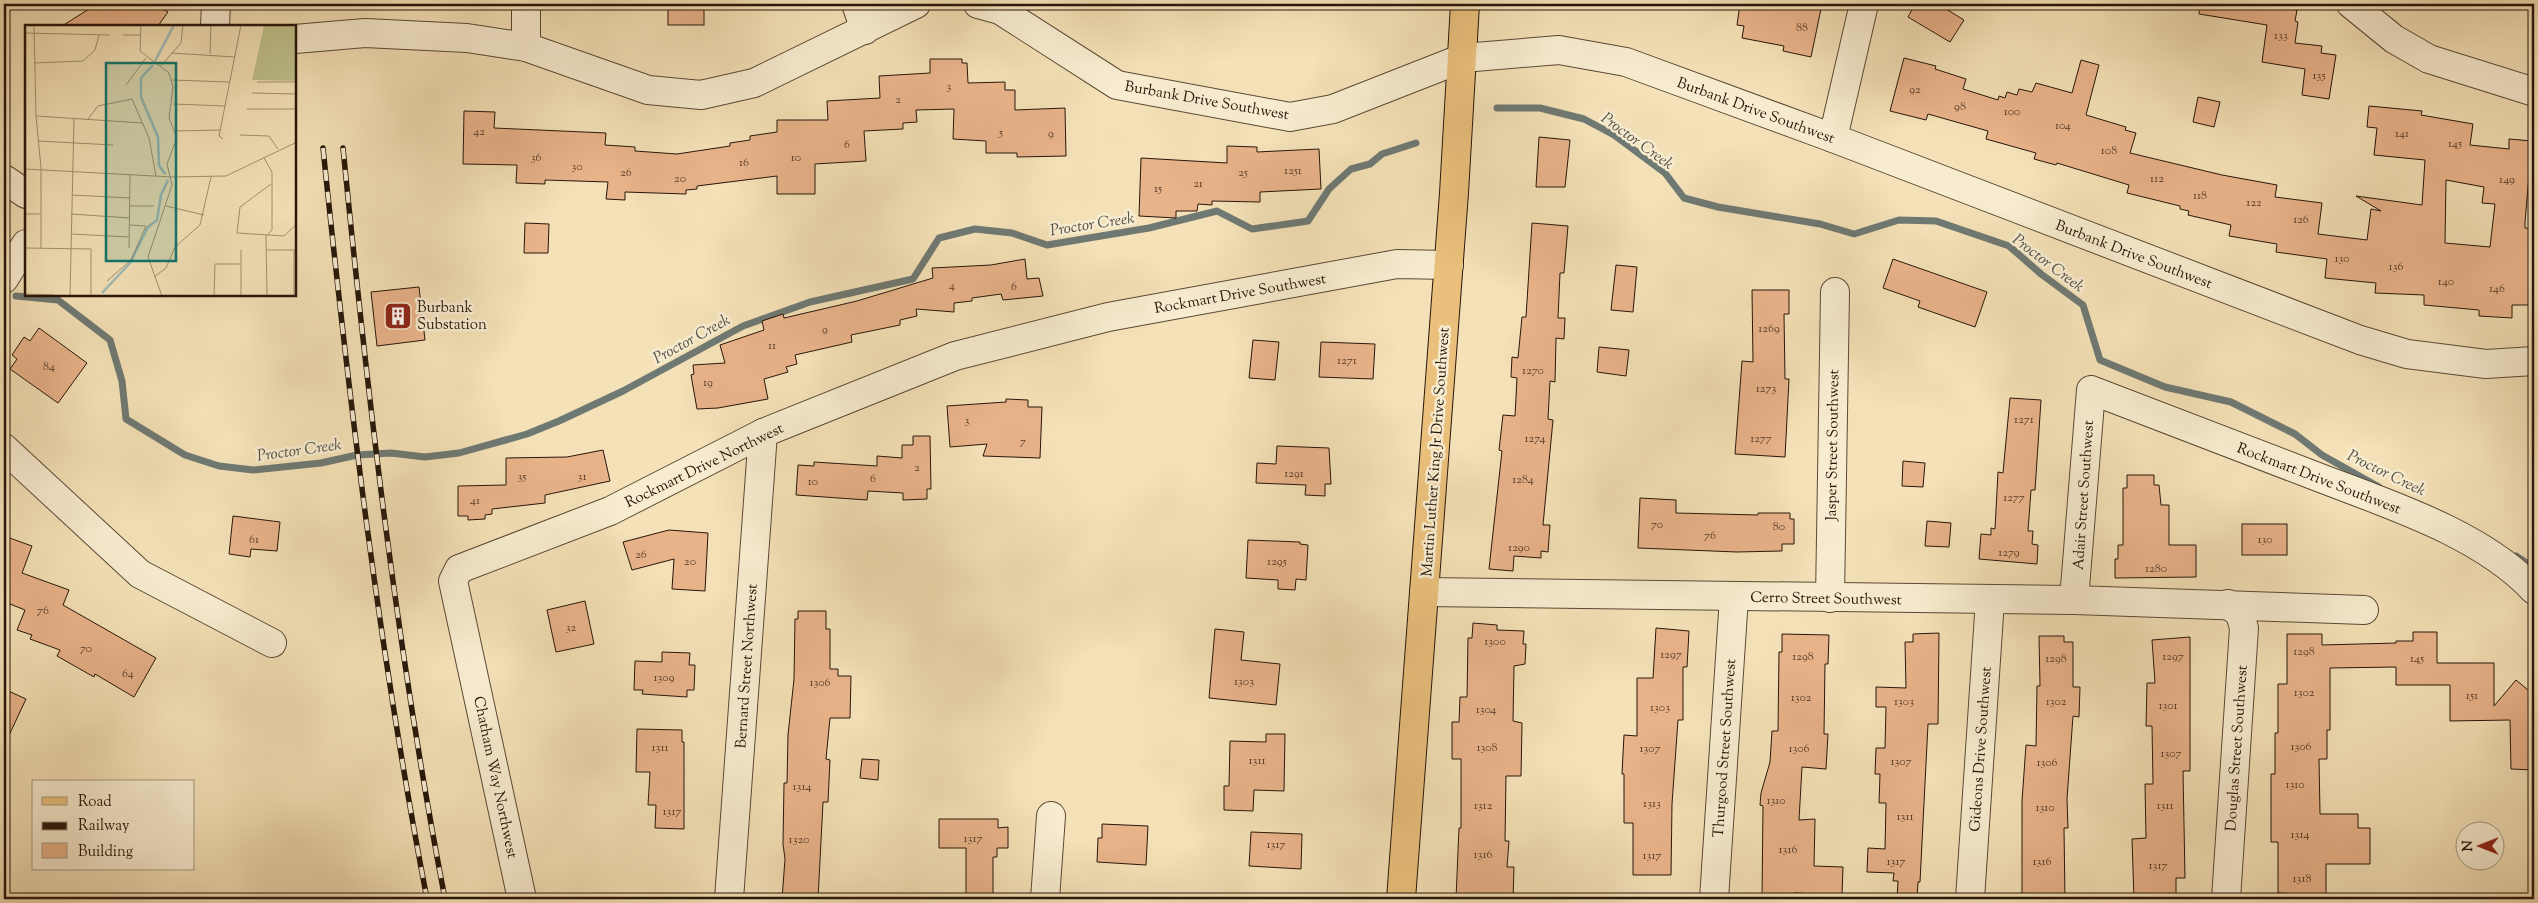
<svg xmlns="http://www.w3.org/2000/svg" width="2538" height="903" viewBox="0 0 2538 903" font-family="'Sorts Mill Goudy',serif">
<rect width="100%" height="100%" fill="#f4e1b7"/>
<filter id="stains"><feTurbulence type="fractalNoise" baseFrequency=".004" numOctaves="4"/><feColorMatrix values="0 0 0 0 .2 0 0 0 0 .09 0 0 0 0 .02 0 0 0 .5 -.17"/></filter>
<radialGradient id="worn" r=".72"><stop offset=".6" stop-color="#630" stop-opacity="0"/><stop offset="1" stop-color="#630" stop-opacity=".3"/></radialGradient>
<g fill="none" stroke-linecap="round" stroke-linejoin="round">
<g stroke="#6f7973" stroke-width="7">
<polyline points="1497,108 1540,108 1584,119 1614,135 1665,173 1684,198 1718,207 1820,224 1854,234 1899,220 1936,221 2009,246 2041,274 2083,305 2100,360 2165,387 2231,402 2295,434 2322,455 2379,487"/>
<polyline points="16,296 58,300 110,340 122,381 126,419 185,455 219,466 253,470 321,463 357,455 391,453 425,457 459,453 527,434 559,421 623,391 743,326 810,302 913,279 939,238 975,229 1012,233 1047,245 1149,228 1217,211 1252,229 1308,221 1329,189 1351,169 1370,164 1382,154 1416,143"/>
<polyline points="2516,556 2534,568"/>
</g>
</g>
<g fill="#e9b38a" stroke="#26160a" fill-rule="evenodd">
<polygon points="97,4 155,4 168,12 158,26 62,26"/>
<rect x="668" y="4" width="36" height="21"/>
<polygon points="1740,4 1822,4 1811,57 1783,51 1784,46 1742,38 1744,26 1737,25"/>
<polygon points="1915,4 1950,4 1946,9 1964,20 1950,42 1908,17"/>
<polygon points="2200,4 2257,4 2297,10 2295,21 2298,22 2295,43 2322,46 2321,53 2336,55 2329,99 2302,95 2305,69 2262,62 2267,25 2199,14"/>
<path d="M 1904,58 L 1936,66 L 1935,69 L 1966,79 L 1963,89 L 1998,100 L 1999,96 L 2005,98 L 2007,92 L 2017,95 L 2019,89 L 2032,92 L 2036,83 L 2072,93 L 2081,60 L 2099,65 L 2086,115 L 2126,127 L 2125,130 L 2136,133 L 2130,153 L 2222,175 L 2277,185 L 2275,197 L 2322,203 L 2318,234 L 2367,240 L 2371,209 L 2381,211 L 2356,196 L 2422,205 L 2425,160 L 2374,155 L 2377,128 L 2367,127 L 2369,106 L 2422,111 L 2421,115 L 2473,124 L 2470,145 L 2509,149 L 2509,139 L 2532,141 L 2525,222 L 2525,228 L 2534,229 L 2534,305 L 2512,305 L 2512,318 L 2479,316 L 2479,310 L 2424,305 L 2424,295 L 2375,293 L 2376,283 L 2325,278 L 2327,259 L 2276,252 L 2277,244 L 2229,236 L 2231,225 L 2188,215 L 2189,211 L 2180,209 L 2180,206 L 2127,193 L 2129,185 L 2057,163 L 2056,165 L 2034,159 L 2036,153 L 1986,139 L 1988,131 L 1928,114 L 1926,120 L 1890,111 ZM 2446,180 L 2484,187 L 2482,203 L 2495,204 L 2490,247 L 2445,243 Z"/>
<polygon points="930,59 962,59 962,63 967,63 968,83 1005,82 1005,90 1015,90 1015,110 1065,108 1066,156 1017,157 1017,153 986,153 986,141 953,139 954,109 916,110 917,122 903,123 903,129 864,131 866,161 815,164 815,194 777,194 777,176 697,186 697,189 686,190 686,194 625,192 625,200 606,199 608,182 545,180 545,184 516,183 517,165 463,164 464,111 495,112 494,128 606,133 605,145 635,147 635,151 677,154 730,146 730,143 750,140 750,136 777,132 777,120 828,120 827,101 880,98 879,76 930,73"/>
<polygon points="2198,97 2220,102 2214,127 2193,122"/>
<polygon points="1539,137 1570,140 1565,187 1536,187"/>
<polygon points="1227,146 1257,147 1257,152 1319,149 1321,189 1260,192 1260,202 1212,201 1212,205 1198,204 1197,211 1176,211 1176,218 1139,216 1141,158 1227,163"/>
<polygon points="525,223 549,224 548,253 524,253"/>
<polygon points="1532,223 1568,226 1564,273 1560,273 1558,318 1565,318 1564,339 1556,338 1555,382 1550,381 1548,419 1553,420 1543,525 1550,525 1548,552 1541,551 1541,558 1514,556 1513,571 1489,569 1502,451 1499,450 1503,415 1515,416 1517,378 1511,377 1512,357 1518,358 1522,317 1526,317"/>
<polygon points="1025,259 1027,279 1039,278 1043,296 1003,300 1001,294 972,298 972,301 954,303 954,312 916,309 917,316 900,320 900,325 851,335 852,342 795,355 797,364 786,367 788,372 764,379 768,399 718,408 697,409 691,375 694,374 693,365 725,363 720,345 764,330 762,321 783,314 784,318 857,301 933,278 932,268 991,265"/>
<polygon points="1893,259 1987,292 1975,327 1918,307 1920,301 1883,288"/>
<polygon points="1616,265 1637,267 1633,312 1611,310"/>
<polygon points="419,287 425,340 377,346 371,292"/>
<polygon points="1752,290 1789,290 1789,314 1784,314 1785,379 1789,379 1785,457 1735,454 1742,361 1753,362"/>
<polygon points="39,328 87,363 58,403 10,369 17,359 12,355 24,337 30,341"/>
<polygon points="1253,340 1279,342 1275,380 1249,378"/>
<polygon points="1321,342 1375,344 1373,379 1319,377"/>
<polygon points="1599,347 1629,350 1626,376 1597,372"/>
<polygon points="2010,398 2041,400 2035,490 2031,490 2028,531 2033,531 2032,544 2038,545 2037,564 1979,559 1981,534 1991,535 1991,528 1995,529 1998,472 2003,473"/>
<polygon points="1006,399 1028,400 1028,407 1042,407 1040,458 983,456 987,444 950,447 947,406 1006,402"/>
<polygon points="913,436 930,436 931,489 927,489 927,499 903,500 903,493 868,491 867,500 796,495 798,465 814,466 814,462 877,466 877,456 902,458 902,445 913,445"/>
<polygon points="1277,446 1329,448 1331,484 1325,484 1325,496 1305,495 1306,485 1256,483 1257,463 1276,464"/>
<polygon points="603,450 610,481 545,495 545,503 492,509 492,514 485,515 485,519 468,520 468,516 458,516 458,486 506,485 506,458 567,457"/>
<polygon points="1903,461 1925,463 1923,487 1902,486"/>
<polygon points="2127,475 2154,475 2154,485 2159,485 2161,505 2169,505 2169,545 2196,545 2196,577 2115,578 2115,559 2118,559 2118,545 2123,545 2123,488 2127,488"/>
<polygon points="1640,498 1676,500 1676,513 1758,515 1758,513 1790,513 1790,519 1794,519 1794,544 1782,544 1782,551 1737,552 1638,548"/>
<polygon points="233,516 280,522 277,551 251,549 250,557 229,554"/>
<polygon points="1927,521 1951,523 1949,547 1925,546"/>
<rect x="2242" y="524" width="45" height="31"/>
<polygon points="669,530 708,533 705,591 672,589 674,559 632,570 623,542"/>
<polygon points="4,536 32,546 22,573 69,590 63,605 156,658 134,697 95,674 94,677 57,656 60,650 30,639 32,635 17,630 25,610 10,604 4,616"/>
<polygon points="1248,540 1300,542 1300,544 1308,545 1306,580 1296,579 1295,590 1278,589 1278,580 1246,578"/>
<polygon points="585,601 594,644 556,652 547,610"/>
<polygon points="798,611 826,611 826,629 830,629 830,669 838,669 838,676 851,676 850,718 830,718 826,759 830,760 828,802 823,802 818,899 782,899 785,859 783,844 784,783 787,783 788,735 794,679 795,619 798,619"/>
<polygon points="1473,623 1497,625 1497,630 1524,631 1523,644 1526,644 1525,664 1514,666 1513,721 1522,723 1521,776 1506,776 1505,841 1509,841 1507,867 1514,867 1513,899 1456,899 1459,828 1461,828 1461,759 1452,759 1452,722 1459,722 1460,697 1467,697 1468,638 1472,638"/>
<polygon points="1656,628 1689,631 1687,667 1683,667 1683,720 1678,720 1672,804 1671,875 1633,875 1633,823 1624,823 1624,774 1622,774 1624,735 1637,736 1637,678 1653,678"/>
<polygon points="1215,629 1244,632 1241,660 1280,664 1276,705 1209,698"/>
<polygon points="2413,632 2437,632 2437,663 2494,663 2494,706 2516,680 2534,695 2534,770 2511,769 2510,720 2450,721 2450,685 2396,685 2396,667 2330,668 2330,730 2327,730 2327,759 2319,759 2320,814 2358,814 2358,828 2370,828 2370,864 2326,864 2326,895 2278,893 2278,842 2271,842 2271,774 2275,774 2275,733 2278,733 2278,684 2287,684 2287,634 2322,634 2322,645 2396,643 2396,641 2413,641"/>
<polygon points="1939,633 1938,724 1928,724 1920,882 1918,882 1917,899 1897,899 1898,881 1893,881 1894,873 1867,872 1868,848 1885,849 1886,803 1879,803 1880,774 1875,774 1876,748 1885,748 1886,707 1876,707 1876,687 1906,688 1905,642 1913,642 1913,634"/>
<polygon points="1782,634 1829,635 1828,664 1825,664 1824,734 1828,734 1826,769 1802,767 1799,820 1815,819 1814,866 1843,867 1842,895 1794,893 1794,899 1762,899 1763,806 1760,805 1761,793 1770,762 1772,731 1778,731 1779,652 1782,652"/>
<polygon points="2039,636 2064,636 2064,642 2073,642 2073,687 2080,687 2079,717 2073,716 2067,799 2068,828 2064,828 2065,899 2022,899 2022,801 2026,745 2036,746 2037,686 2040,686"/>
<polygon points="2190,637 2190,771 2183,771 2185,878 2176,878 2176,899 2134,899 2132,839 2146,838 2145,784 2153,784 2152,726 2146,726 2147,683 2155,683 2152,640"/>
<polygon points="662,652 690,653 689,665 695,665 694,690 687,690 687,697 642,694 643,690 634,690 635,661 662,662"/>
<polygon points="4,689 26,699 4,746"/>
<polygon points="637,729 682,730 682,742 684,742 684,829 655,828 656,805 648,805 650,772 636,772"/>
<polygon points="1266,734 1285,734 1284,791 1254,790 1253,811 1224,810 1224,786 1229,786 1230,741 1266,742"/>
<polygon points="862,759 879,760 878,780 860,778"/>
<polygon points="939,819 998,819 998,828 1008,827 1008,848 997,848 997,857 993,857 993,899 966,899 966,848 939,848"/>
<polygon points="1102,824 1148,826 1146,865 1097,862 1098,838 1102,838"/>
<polygon points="1251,832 1302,834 1301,869 1249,866"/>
</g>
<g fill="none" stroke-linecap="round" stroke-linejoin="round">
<g stroke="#5a4935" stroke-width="30">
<g id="minor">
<polyline points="856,4 865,30"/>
<polyline points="978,4 1000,10 1117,85 1290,117 1333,109 1463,58 1559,50 1626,62 1833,138 2360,340 2407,354 2486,364 2534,361"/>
<polyline points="2351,4 2394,39 2429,59 2534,92"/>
<polyline points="215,26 216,4"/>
<polyline points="295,39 365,33 467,38 526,47 648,90 701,95 754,83 916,4"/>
<polyline points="526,47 526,4"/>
<polyline points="1833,138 1864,4"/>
<polyline points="4,179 26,194"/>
<polyline points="4,279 26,244"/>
<polyline points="4,448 140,574 272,643"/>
<polyline points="1424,592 2074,600 2364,610"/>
<polyline points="1830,598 1835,292"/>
<path d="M 2074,600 L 2091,390 C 2164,418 2237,446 2310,474 C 2384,503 2480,532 2534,590"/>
<polyline points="522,899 453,581 459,569 610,511 763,433 955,356 1108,317 1397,264 1449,265"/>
<polyline points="729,899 763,433"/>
<polyline points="1045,899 1051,816"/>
<polyline points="1714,899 1734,597"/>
<polyline points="1970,899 1990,600"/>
<polyline points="2226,899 2244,628 2240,614 2228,604"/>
</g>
</g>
<g stroke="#26160a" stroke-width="30">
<polyline id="major" points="1401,899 1454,193 1465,4"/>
</g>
<use href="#minor" stroke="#f8ecd0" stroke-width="28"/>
<use href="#major" stroke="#eac07c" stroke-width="28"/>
<g stroke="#26160a" stroke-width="5.5">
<g id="rail">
<path d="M 323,148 C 349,400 379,650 427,899"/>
<path d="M 343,148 C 368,399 397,651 445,899"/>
</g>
</g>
<use href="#rail" stroke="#f8ecd0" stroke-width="4" stroke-dasharray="11" stroke-linecap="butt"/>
</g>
<defs>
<g id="building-square" transform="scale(1.4375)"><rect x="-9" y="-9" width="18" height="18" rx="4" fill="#8f2418" stroke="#f8ecd0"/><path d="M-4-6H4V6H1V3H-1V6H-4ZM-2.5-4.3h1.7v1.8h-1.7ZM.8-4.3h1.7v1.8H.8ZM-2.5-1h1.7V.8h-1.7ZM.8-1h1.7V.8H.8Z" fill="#fff"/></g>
</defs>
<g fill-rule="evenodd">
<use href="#building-square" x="398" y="316"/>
</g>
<g text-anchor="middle" stroke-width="5" stroke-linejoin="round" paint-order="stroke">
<g font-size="12" fill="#573d2a">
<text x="1802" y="31">88</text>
<text x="2281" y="39">133</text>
<text x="2319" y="79">135</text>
<text x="949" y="90">3</text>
<text x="1915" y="93">92</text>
<text x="898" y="103">2</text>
<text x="1960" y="110">98</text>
<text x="2012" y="115">100</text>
<text x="2063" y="129">104</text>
<text x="479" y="135">42</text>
<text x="1001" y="136">5</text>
<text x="1051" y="137">9</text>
<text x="2402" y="137">141</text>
<text x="2455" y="147">145</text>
<text x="847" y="148">6</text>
<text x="2109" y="154">108</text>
<text x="536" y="161">36</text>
<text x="796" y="161">10</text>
<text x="744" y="166">16</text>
<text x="577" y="170">30</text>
<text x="1293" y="174">1251</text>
<text x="626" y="176">26</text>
<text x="1243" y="176">25</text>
<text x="680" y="182">20</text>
<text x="2157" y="182">112</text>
<text x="2507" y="183">149</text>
<text x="1198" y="187">21</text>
<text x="1158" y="192">15</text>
<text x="2200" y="199">118</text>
<text x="2254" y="206">122</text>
<text x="2301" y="223">126</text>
<text x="2342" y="262">130</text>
<text x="2396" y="270">136</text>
<text x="2446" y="285">140</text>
<text x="952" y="289">4</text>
<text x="1014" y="290">6</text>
<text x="2497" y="292">146</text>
<text x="1769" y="332">1269</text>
<text x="825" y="333">9</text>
<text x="772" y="349">11</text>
<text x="1347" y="364">1271</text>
<text x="49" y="370">84</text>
<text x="1533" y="374">1270</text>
<text x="708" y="386">19</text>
<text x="1766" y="392">1273</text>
<text x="2024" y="423">1271</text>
<text x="967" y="424">3</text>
<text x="1535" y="442">1274</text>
<text x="1761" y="442">1277</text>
<text x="1023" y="445">7</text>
<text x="917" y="471">2</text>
<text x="1294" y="477">1291</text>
<text x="522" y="480">35</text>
<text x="582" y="480">31</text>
<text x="873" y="482">6</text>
<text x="1523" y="483">1284</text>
<text x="813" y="485">10</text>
<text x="2014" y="501">1277</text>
<text x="475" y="504">41</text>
<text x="1657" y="528">70</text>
<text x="1779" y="530">80</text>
<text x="1710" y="539">76</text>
<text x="254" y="543">61</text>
<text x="2265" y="543">130</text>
<text x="1519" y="551">1290</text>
<text x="2009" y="556">1279</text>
<text x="641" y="558">26</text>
<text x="690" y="565">20</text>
<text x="1277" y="565">1295</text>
<text x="2156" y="572">1280</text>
<text x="43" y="614">76</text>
<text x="571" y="631">32</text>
<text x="1495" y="645">1300</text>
<text x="86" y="652">70</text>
<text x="2304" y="655">1298</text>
<text x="1671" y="658">1297</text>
<text x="1803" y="660">1298</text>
<text x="2173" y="660">1297</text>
<text x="2056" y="662">1298</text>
<text x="2417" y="662">145</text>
<text x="128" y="677">64</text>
<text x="664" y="681">1309</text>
<text x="1244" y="685">1303</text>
<text x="820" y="686">1306</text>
<text x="2304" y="696">1302</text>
<text x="2472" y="699">151</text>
<text x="1801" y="701">1302</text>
<text x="1904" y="705">1303</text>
<text x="2056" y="705">1302</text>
<text x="2168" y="709">1301</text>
<text x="1660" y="711">1303</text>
<text x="1486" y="713">1304</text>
<text x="2301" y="750">1306</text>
<text x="660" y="751">1311</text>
<text x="1487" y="751">1308</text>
<text x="1650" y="752">1307</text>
<text x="1799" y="752">1306</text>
<text x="2171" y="757">1307</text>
<text x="1257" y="764">1311</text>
<text x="1901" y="765">1307</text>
<text x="2047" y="766">1306</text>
<text x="2295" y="788">1310</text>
<text x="802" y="790">1314</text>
<text x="1776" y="804">1310</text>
<text x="1652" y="807">1313</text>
<text x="1483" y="809">1312</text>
<text x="2165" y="809">1311</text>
<text x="2045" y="811">1310</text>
<text x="672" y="815">1317</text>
<text x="1905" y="820">1311</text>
<text x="2300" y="838">1314</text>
<text x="973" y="842">1317</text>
<text x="799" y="843">1320</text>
<text x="1276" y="848">1317</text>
<text x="1788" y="853">1316</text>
<text x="1483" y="858">1316</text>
<text x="1652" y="859">1317</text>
<text x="1896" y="865">1317</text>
<text x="2042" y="865">1316</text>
<text x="2158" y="869">1317</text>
<text x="2302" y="882">1318</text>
</g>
<g font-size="15" fill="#26160a" stroke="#f8ecd0">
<text transform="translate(1207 100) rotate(10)" y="5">Burbank Drive Southwest</text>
<text transform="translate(1756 110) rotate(20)" y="5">Burbank Drive Southwest</text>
<text transform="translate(2134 254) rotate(21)" y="5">Burbank Drive Southwest</text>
<text transform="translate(1240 293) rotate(-10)" y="5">Rockmart Drive Southwest</text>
<text transform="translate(1832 445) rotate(-89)" y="5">Jasper Street Southwest</text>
<text transform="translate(1435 452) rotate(-86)" y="5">Martin Luther King Jr Drive Southwest</text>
<text transform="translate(704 465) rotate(-26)" y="5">Rockmart Drive Northwest</text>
<text transform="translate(2319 478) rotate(21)" y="5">Rockmart Drive Southwest</text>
<text transform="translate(2083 495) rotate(-86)" y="5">Adair Street Southwest</text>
<text transform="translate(1826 598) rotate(1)" y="5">Cerro Street Southwest</text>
<text transform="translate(746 666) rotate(-86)" y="5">Bernard Street Northwest</text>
<text transform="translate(1724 748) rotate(-86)" y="5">Thurgood Street Southwest</text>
<text transform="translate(2236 748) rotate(-86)" y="5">Douglas Street Southwest</text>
<text transform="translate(1980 749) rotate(-86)" y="5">Gideons Drive Southwest</text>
<text transform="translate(496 777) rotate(78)" y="5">Chatham Way Northwest</text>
</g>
<g font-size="15" fill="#26160a" stroke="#f8ecd0" text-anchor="start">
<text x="417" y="312">Burbank<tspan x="417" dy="17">Substation</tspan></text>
</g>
<g font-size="16" font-style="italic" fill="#515047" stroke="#f8ecd0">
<text transform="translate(1638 140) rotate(36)" y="6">Proctor Creek</text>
<text transform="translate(1092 223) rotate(-9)" y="6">Proctor Creek</text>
<text transform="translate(2049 262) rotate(37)" y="6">Proctor Creek</text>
<text transform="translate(691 338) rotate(-29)" y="6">Proctor Creek</text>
<text transform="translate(299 449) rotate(-8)" y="6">Proctor Creek</text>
<text transform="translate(2387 472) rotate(26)" y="6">Proctor Creek</text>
</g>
</g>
<g transform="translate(25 25)">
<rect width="271" height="271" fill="#f4e1b7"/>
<path d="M 271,0 L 271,56 L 227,55 L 239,1 Z" fill="#bfc28c"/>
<path d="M 259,8 L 271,13 L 270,35 L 258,29 L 254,22 Z" fill="#bfc28c"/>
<path fill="none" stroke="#a0bbb9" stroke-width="2.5" d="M 130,36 L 149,0M 128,40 L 116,53 L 116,72 L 133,112 L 134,140 L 140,149M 77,268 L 105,238 L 123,202 L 132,195 L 136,170 L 143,155"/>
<path fill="none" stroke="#a29072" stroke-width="1" d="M 9,0 L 11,91 L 16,143 L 16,223M 116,0 L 115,26 L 144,48 L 148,62 L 144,93 L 152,113 L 142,139 L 147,160 L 123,232 L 137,271M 0,8 L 85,10M 98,10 L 115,10M 146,28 L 210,32M 185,29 L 186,0M 9,38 L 58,36 L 70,25 L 74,10M 135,42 L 156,18 L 158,0M 147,55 L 204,57M 232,57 L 272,57M 101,60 L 121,33M 227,68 L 272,69M 148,79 L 200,81M 222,84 L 272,84M 11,91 L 117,98M 63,94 L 73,81 L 107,74 L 124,113 L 131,151M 149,106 L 195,105M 215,110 L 244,111 L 253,124M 198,114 L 194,111 L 216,0M 13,116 L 88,120M 239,133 L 247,147 L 247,205 L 241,211 L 242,271M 0,144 L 147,152 L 201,151 L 272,117M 246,159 L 215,182 L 212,208 L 259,211 L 272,199M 47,170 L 105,173M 105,181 L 129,181M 141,181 L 179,190M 0,189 L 16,189M 46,189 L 105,193M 46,209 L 104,212M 0,223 L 66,224 L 66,271M 104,223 L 105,149M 242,225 L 271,225M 129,252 L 141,243 L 150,222 L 175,200 L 186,152M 82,256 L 106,235 L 121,201 L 105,200M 0,269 L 29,270M 45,271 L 49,93M 189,271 L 190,239 L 216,239M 216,271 L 216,225M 269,271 L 269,225"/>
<path fill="#0f766e" fill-opacity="0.15" stroke="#0f766e" stroke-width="2.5" d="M 81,38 L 151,38 L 151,236 L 81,236 Z"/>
<rect width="271" height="271" fill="none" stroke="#26160a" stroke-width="2.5"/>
</g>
<rect width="2538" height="903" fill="none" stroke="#f4e1b7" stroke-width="20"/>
<rect x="5" y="5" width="2528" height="893" fill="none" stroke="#26160a" stroke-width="2.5"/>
<rect x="10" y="10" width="2518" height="883" fill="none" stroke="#26160a"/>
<rect x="32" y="780" width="162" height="90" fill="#f8ecd0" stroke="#a49681"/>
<rect x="42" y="797" width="25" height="8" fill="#eac07c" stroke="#a49681"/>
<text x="78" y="806" font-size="15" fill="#26160a">Road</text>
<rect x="42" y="822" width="25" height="8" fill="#26160a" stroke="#a49681"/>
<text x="78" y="830" font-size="15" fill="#26160a">Railway</text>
<rect x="42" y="843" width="25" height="15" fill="#e9b38a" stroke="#a49681"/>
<text x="78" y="856" font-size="15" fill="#26160a">Building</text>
<g transform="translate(2480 846) rotate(270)"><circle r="24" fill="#f8ecd0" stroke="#a49681"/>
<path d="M0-4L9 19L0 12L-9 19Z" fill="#8f2418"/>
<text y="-8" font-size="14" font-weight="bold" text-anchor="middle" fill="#26160a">N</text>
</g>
<rect width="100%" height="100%" filter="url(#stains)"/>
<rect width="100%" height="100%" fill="url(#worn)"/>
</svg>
